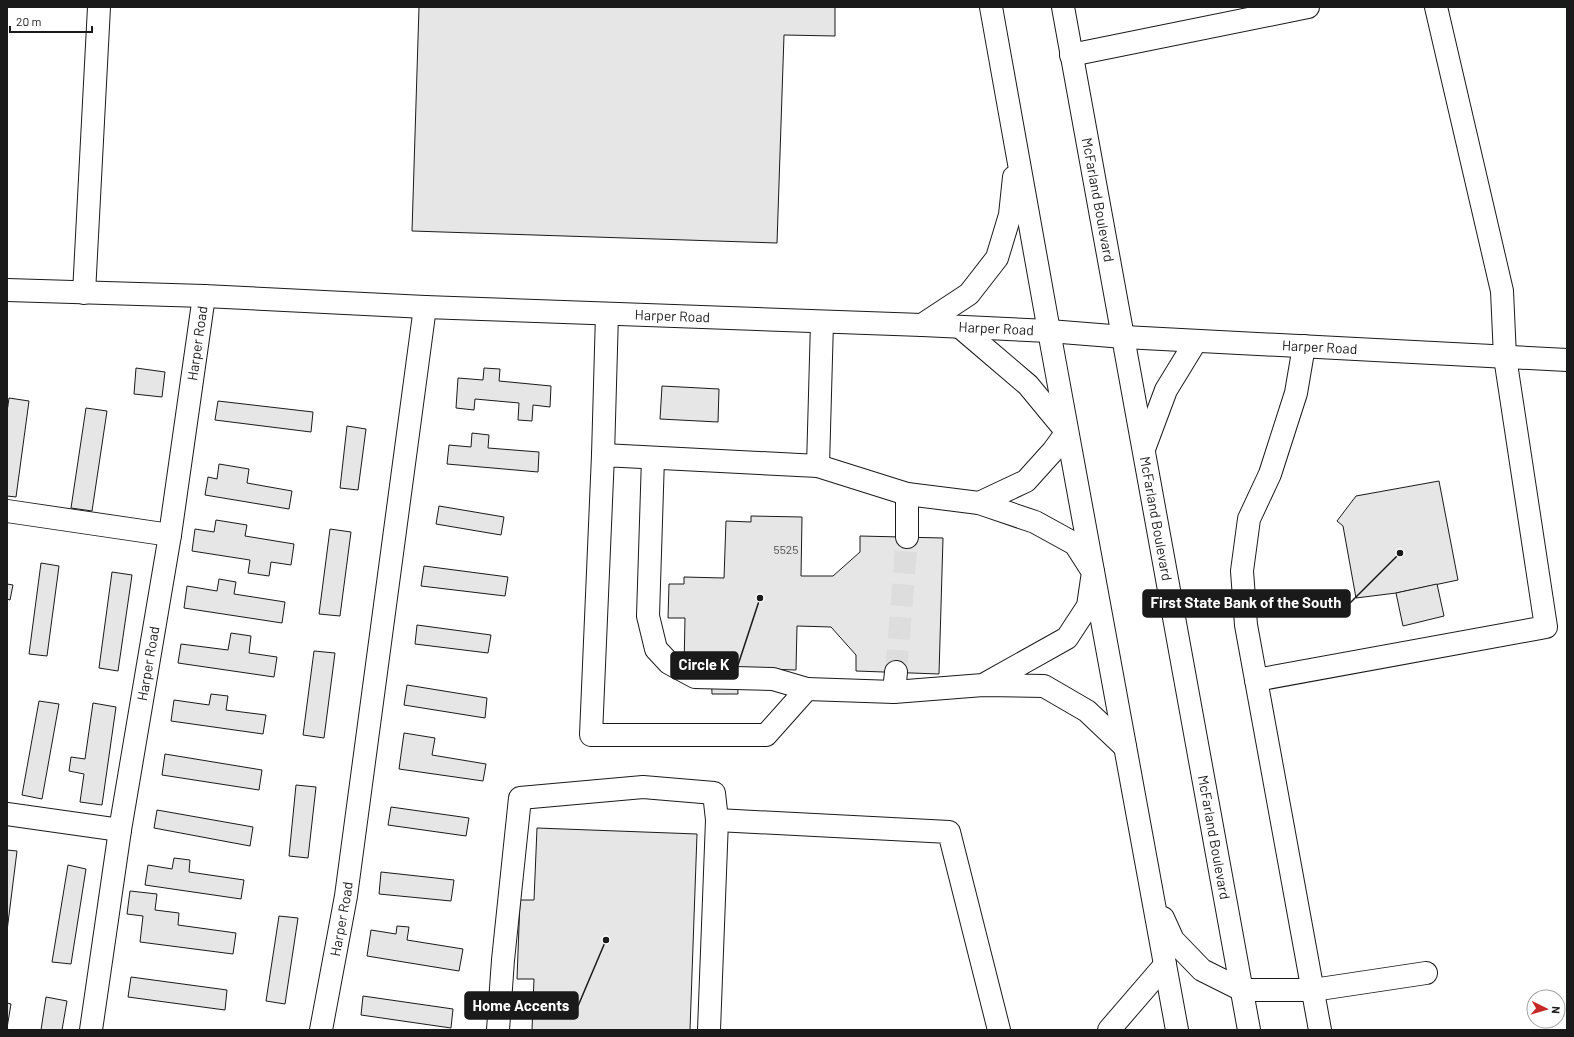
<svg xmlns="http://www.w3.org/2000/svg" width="1574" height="1037" viewBox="0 0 1574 1037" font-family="Barlow,sans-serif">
<rect width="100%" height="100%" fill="#fff"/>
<g fill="#e6e6e6" stroke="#1a1a1a">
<polygon points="419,7 835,7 835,36 784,35 777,243 412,231"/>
<polygon points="136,368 165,372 162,397 134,394"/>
<polygon points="484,368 500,369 499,381 551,386 550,407 533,405 532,421 518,420 519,403 475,399 474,410 456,408 458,378 483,380"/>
<polygon points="662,386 719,389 718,422 660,419"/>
<polygon points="9,398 29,401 16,497 7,496 7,412"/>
<polygon points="218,401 313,412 311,432 215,420"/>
<polygon points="86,408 107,411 92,511 71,508"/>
<polygon points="347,426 366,429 358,490 340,488"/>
<polygon points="472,433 489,435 488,448 539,452 538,472 447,464 449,445 471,447"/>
<polygon points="219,464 249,469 247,483 292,491 289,509 205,495 208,477 217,479"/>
<polygon points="1439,481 1458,580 1396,593 1356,598 1343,526 1337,521 1356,496"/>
<polygon points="439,506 504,517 501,535 436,524"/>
<polygon points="751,516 802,517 801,576 833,576 860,552 860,536 943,538 939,674 856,671 856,655 831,627 797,626 796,670 737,668 684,668 685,618 668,618 669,584 684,584 684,577 724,578 726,521 751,522"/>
<polygon points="216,520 247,525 245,536 294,544 291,565 271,562 269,576 248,573 250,560 192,551 195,529 214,532"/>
<polygon points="330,529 351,532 340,616 319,614"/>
<polygon points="41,563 59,566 47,656 29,654"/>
<polygon points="424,566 508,577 505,596 421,586"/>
<polygon points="112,572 132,575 118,671 99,668"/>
<polygon points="219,579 236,582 234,594 285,602 282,623 184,608 187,586 217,591"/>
<polygon points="7,584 13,585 10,600 7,599"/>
<polygon points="1437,584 1444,616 1403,626 1396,593"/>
<polygon points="417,625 491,635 488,653 415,644"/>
<polygon points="231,633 251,636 249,653 277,657 274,677 178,663 181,644 228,650"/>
<polygon points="314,651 335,653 324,738 303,735"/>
<polygon points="737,668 738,694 712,694 711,669"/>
<polygon points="407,685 487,698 485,718 404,705"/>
<polygon points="211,694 228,696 226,710 266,715 263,734 171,721 174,700 209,705"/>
<polygon points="39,701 59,704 42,799 22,795"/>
<polygon points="93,703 116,707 102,805 80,802 84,774 69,771 71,757 85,759"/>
<polygon points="404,733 435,738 432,755 486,764 483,781 399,769"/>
<polygon points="165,754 262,770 259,790 162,775"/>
<polygon points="296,785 316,787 308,858 289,856"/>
<polygon points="391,807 469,818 466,836 388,825"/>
<polygon points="157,810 253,827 250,846 154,828"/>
<polygon points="537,828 697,834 690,1030 532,1030 534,979 517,979 520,900 534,900"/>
<polygon points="7,850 17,851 7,931"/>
<polygon points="174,858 190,860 189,872 244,880 241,899 145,885 148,865 172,869"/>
<polygon points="68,865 86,869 71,964 52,962"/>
<polygon points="381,872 454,880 451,901 379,894"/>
<polygon points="130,891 157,894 155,910 179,913 178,925 236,933 233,954 140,942 143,916 127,914"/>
<polygon points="279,916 298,918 285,1004 266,1001"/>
<polygon points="397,926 409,927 407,940 463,949 459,971 367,956 371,930 396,934"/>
<polygon points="131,977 227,990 225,1010 128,997"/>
<polygon points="363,996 453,1009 451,1028 361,1015"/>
<polygon points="46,997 67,1001 62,1030 41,1030"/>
<polygon points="7,1003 11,1004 7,1028"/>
</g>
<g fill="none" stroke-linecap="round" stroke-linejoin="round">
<polyline stroke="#ddd" stroke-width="22" stroke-dasharray="22 11" stroke-linecap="butt" points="896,672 907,537"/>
<g stroke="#1a1a1a" stroke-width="24">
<g id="minor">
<polyline points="1071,55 1308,7"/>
<path id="s1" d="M 7,290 L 204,296 L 425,307 L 922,325 L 1049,331 L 1124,337 L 1567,360"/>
<polyline points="84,293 99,7"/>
<polyline points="1304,346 1296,393 1270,474 1249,519 1242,571 1246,625 1320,1030"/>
<polyline points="603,455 607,314"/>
<polyline points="653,458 648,616 656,649 669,663 695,677 773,679 807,689"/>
<polyline points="818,466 822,322"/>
<polyline points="979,503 1026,481 1053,451 1067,432"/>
<polyline points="7,511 170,535"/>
<polyline points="907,537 907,494"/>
<polyline points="1256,680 1546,627 1505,357 1502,291 1436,7"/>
<polyline points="983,685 1067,638 1088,606 1093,572 1075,544 1035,522 979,503 907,494 818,466 603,455 591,735 766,735 807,689 894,692 983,685 1044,686 1087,711 1125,747"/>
<polyline points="894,692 896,672"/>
<polyline points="7,814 120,830"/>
<polyline points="717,820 949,832 999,1030"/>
<polyline points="1242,990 1313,990 1426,973"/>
<path id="s2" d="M 91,1030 L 120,830 L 170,535 L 204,296"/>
<path id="s3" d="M 321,1030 L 346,896 L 425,307"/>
<polyline points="498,1030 503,960 520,798 643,787 714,793 717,820 709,1030"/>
<polyline points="1109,1030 1165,965"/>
</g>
</g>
<g stroke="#1a1a1a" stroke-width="24">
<g id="highway">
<polyline points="991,7 1049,331 1177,1030"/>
<path id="s4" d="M 1063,7 L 1249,1030"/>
<polyline points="922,325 969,294 997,258 1010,215 1014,177"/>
<polyline points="960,327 1028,385 1066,431"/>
<polyline points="1144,449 1166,390 1196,341"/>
<polyline points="1163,918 1173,940 1202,970 1242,990"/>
</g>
</g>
<use href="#minor" stroke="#fff" stroke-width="22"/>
<use href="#highway" stroke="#fff" stroke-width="22"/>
</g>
<g text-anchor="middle" stroke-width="3" stroke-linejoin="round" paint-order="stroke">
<g font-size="12" fill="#4d4d4d">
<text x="786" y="554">5525</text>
</g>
<g font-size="14" fill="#1a1a1a" stroke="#fff">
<text dy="5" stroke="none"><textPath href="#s4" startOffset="196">McFarland Boulevard</textPath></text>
<text dy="5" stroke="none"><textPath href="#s1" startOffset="666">Harper Road</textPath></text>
<text dy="5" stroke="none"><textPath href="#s1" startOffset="990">Harper Road</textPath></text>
<text dy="5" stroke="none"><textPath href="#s2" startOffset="695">Harper Road</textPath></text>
<text dy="5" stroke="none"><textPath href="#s1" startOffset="1314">Harper Road</textPath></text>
<text dy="5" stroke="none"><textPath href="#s4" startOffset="520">McFarland Boulevard</textPath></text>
<text dy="5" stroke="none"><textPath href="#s2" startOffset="371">Harper Road</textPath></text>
<text dy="5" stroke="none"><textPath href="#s4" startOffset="844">McFarland Boulevard</textPath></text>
<text dy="5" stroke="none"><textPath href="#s3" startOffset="113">Harper Road</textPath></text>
</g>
</g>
<path fill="none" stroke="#1a1a1a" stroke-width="1.5" d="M1400 553L1350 603M760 598L738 665M606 940L578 1006"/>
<g fill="#1a1a1a" stroke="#fff" stroke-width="1.5">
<circle cx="1400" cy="553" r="4"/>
<circle cx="760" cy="598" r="4"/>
<circle cx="606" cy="940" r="4"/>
</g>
<g fill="#1a1a1a" stroke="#1a1a1a" stroke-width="1.5">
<rect x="1143" y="590" width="207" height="27" rx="4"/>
<rect x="671" y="652" width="67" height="27" rx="4"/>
<rect x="465" y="992" width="113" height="27" rx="4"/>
</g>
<g font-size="15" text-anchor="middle" font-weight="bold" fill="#fff">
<text x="1246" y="608">First State Bank of the South</text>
<text x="704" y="670">Circle K</text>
<text x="521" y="1011">Home Accents</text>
</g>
<rect width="1574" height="1037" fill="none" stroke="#1a1a1a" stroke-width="16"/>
<g transform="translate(1546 1009) rotate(95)"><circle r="19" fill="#ffffff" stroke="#a3a3a3"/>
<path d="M0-3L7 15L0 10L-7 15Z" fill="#c62828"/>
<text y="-6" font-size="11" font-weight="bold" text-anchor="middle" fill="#1a1a1a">N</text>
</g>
<path d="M10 26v6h82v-6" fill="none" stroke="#1a1a1a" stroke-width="2"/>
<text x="16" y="26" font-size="12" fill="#1a1a1a" stroke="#ffffff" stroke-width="3" paint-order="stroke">20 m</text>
</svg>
